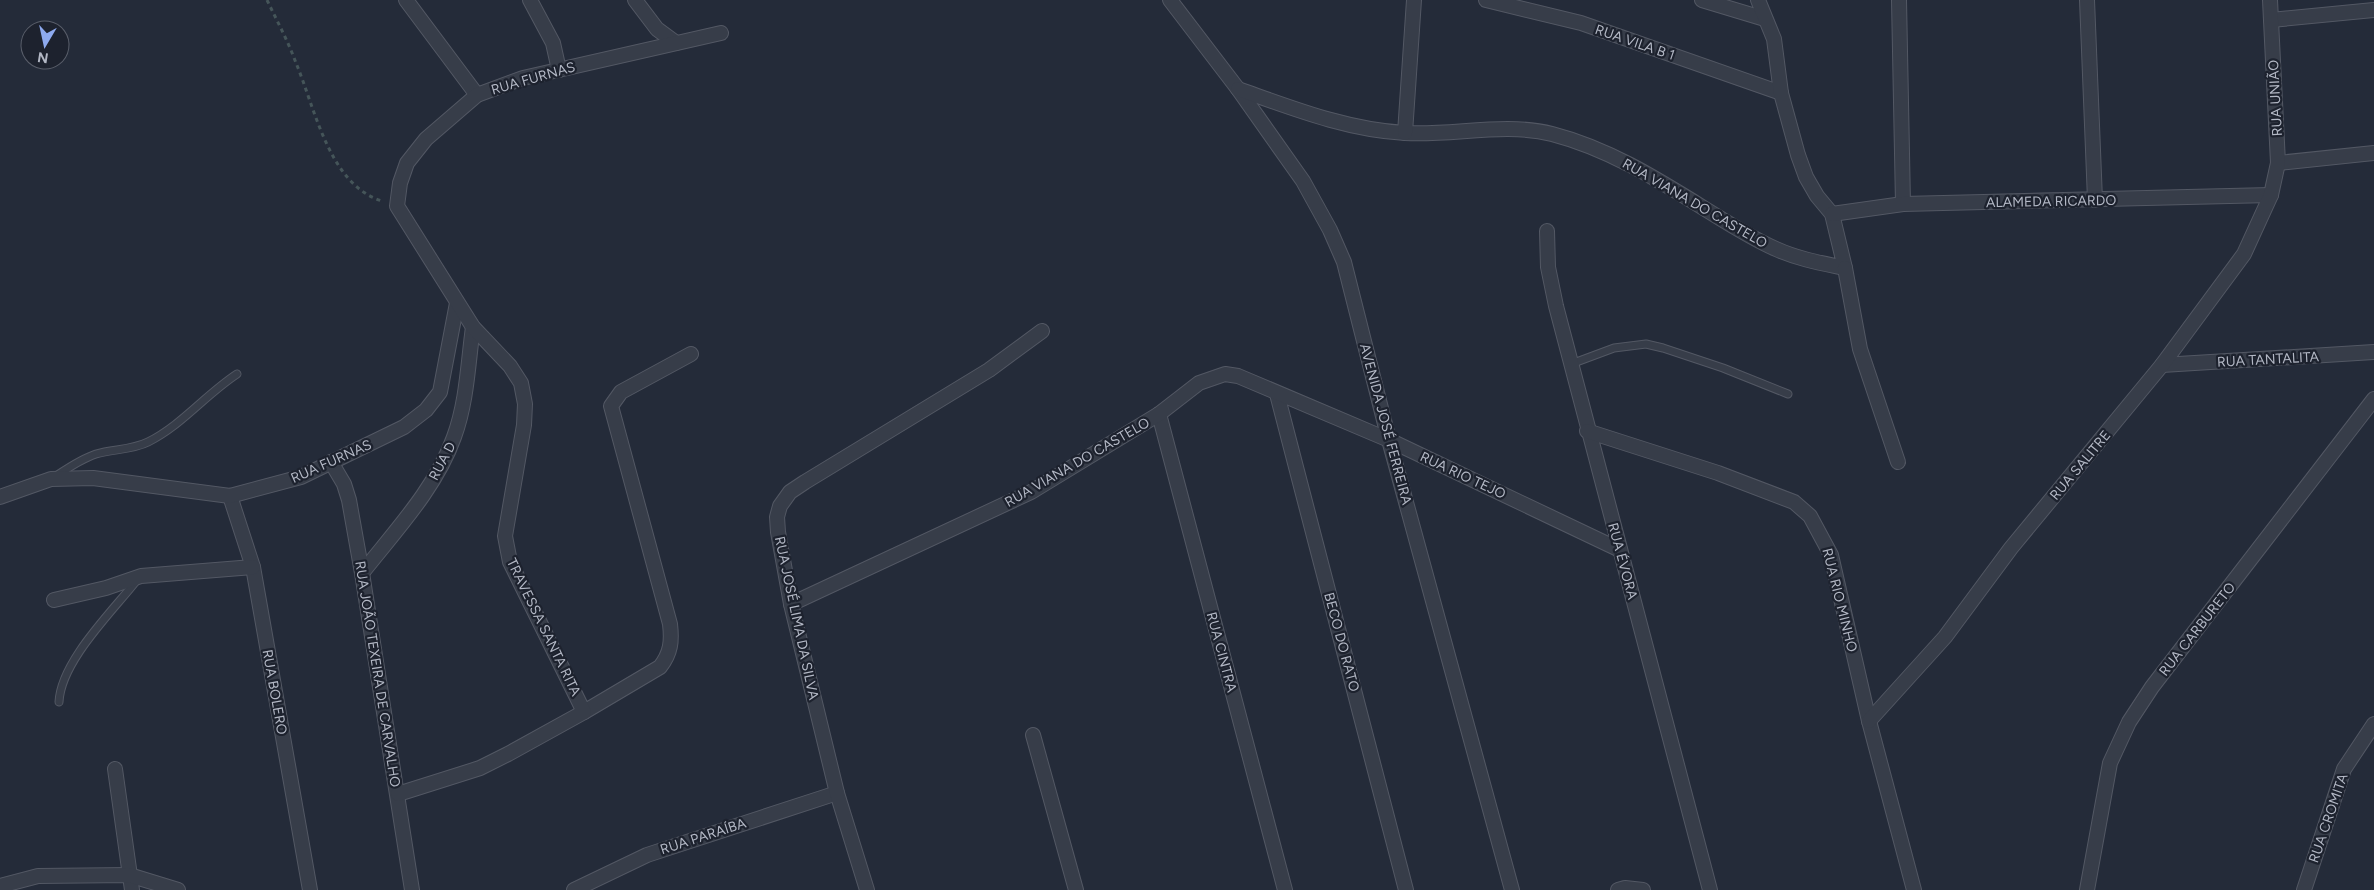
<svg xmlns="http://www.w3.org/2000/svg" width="2374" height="890" viewBox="0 0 2374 890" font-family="Figtree,sans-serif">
<rect width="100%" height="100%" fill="#242b39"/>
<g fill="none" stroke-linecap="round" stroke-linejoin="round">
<g stroke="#535864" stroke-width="9">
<g id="service">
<polyline points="1571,364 1614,348 1646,344 1663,348 1723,368 1788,394"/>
<path d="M 56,476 C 68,468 81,459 96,454 C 113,449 132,450 148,442 C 182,425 205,395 237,374"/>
<path d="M 59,702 C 61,661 112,612 137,580"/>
</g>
</g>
<g stroke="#535864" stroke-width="16">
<g id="minor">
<polyline points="406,0 477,95"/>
<polyline points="530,0 553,43 559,70"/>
<polyline points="635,0 657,29 676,43"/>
<polyline points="1170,0 1238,89 1303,181 1330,230 1344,262 1389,440 1512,890"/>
<polyline points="1486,0 1581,23 1781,93"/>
<polyline points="1702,0 1765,19"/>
<polyline points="1899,0 1903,204"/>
<polyline points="2087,0 2095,200"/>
<polyline points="2271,20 2374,10"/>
<path d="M 1238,89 C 1292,108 1347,130 1405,133 C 1453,136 1505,122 1552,134 C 1610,149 1660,181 1710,212 C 1731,225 1753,239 1776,249 C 1798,259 1821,263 1845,268 L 1832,214 L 1817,196 L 1806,177 L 1798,155 L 1781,93 L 1774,39 L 1758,0"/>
<polyline points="1405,133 1414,0"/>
<polyline points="2278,163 2374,153"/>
<polyline points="1832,214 1903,204 2271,195"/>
<polyline points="1547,231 1548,267 1556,306 1710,890"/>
<polyline points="1845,268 1860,349 1898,462"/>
<polyline points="2162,365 2374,352"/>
<polyline points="1277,394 1406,890"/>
<polyline points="1159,414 1285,890"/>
<polyline points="1587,431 1718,473 1794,502 1810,516 1831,555 1869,721 1914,890"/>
<polyline points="331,462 344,484 349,500 362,573 412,890"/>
<polyline points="230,496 253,567 310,890"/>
<polyline points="0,497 51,479 93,478 230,496 301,477 404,427 426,410 440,392 457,303"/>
<path d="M 362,573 C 395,531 436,488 454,437 C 467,402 468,363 473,327"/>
<polyline points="54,600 106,588 141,576 253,567"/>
<polyline points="791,604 1031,492 1159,414 1199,383 1225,374 1238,376 1389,440 1620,550"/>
<path d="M 584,712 L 660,667 C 671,653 672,641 670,624 L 611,406 L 621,392 L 691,354"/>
<polyline points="1869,721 1945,637 2011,548 2162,365 2244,254 2271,195 2278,163 2270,0"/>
<polyline points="1033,735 1076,890"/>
<polyline points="115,769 132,890"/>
<polyline points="398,794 480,768 508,754 584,712 510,562 505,536 524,425 525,404 521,383 510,366 473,327 397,206 400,183 407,163 426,139 477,95 523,78 721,33"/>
<polyline points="0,886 38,876 129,875 178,890"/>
<polyline points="574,890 647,855 837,793"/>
<polyline points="867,890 837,793 791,604 778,532 777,517 780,506 790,492 805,482 989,370 1042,331"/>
<polyline points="1618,890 1625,888 1643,890"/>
<polyline points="2087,890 2110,763 2129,722 2152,687 2374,399"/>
<polyline points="2304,890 2344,769 2374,724"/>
</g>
</g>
<path stroke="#455559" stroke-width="3" stroke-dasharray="4 4" stroke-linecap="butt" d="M 267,0 C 277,21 288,41 296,63 C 315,108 329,185 382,201"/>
<use href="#service" stroke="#373d49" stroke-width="7"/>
<use href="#minor" stroke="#373d49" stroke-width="14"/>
</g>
<g text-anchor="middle" stroke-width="4.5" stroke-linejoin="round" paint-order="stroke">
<g font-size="14" fill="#b3b8c5" stroke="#1d222e">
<text transform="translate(1635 42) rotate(19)" y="5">RUA VILA B 1</text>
<text transform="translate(533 78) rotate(-16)" y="5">RUA FURNAS</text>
<text transform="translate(2275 98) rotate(-93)" y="5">RUA UNIÃO</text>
<text transform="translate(2051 201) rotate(-1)" y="5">ALAMEDA RICARDO</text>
<text transform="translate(1695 203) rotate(30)" y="5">RUA VIANA DO CASTELO</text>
<text transform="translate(2268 359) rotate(-3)" y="5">RUA TANTALITA</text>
<text transform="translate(1386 424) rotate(75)" y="5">AVENIDA JOSÉ FERREIRA</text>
<text transform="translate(331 461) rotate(-24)" y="5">RUA FURNAS</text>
<text transform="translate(442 461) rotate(-62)" y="5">RUA D</text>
<text transform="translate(1077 462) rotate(-30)" y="5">RUA VIANA DO CASTELO</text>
<text transform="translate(2080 465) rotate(-50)" y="5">RUA SALITRE</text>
<text transform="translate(1463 475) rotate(25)" y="5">RUA RIO TEJO</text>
<text transform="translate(1623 561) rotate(75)" y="5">RUA ÉVORA</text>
<text transform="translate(1840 600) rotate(76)" y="5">RUA RIO MINHO</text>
<text transform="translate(797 618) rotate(78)" y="5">RUA JOSÉ LIMA DA SILVA</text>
<text transform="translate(544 627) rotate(64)" y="5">TRAVESSA SANTA RITA</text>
<text transform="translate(2197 629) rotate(-52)" y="5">RUA CARBURETO</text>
<text transform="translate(1342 642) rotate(75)" y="5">BECO DO RATO</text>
<text transform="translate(1222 652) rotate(75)" y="5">RUA CINTRA</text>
<text transform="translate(378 674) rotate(81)" y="5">RUA JOÃO TEXEIRA DE CARVALHO</text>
<text transform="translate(275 692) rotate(80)" y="5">RUA BOLERO</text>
<text transform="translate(2328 818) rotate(-71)" y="5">RUA CROMITA</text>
<text transform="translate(703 836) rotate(-18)" y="5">RUA PARAÍBA</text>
</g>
</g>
<g transform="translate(45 45) rotate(189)"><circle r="24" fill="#1d222e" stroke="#595e6a"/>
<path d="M0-4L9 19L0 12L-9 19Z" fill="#8eaaef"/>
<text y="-8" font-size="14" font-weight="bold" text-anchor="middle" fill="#b3b8c5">N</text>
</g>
</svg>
